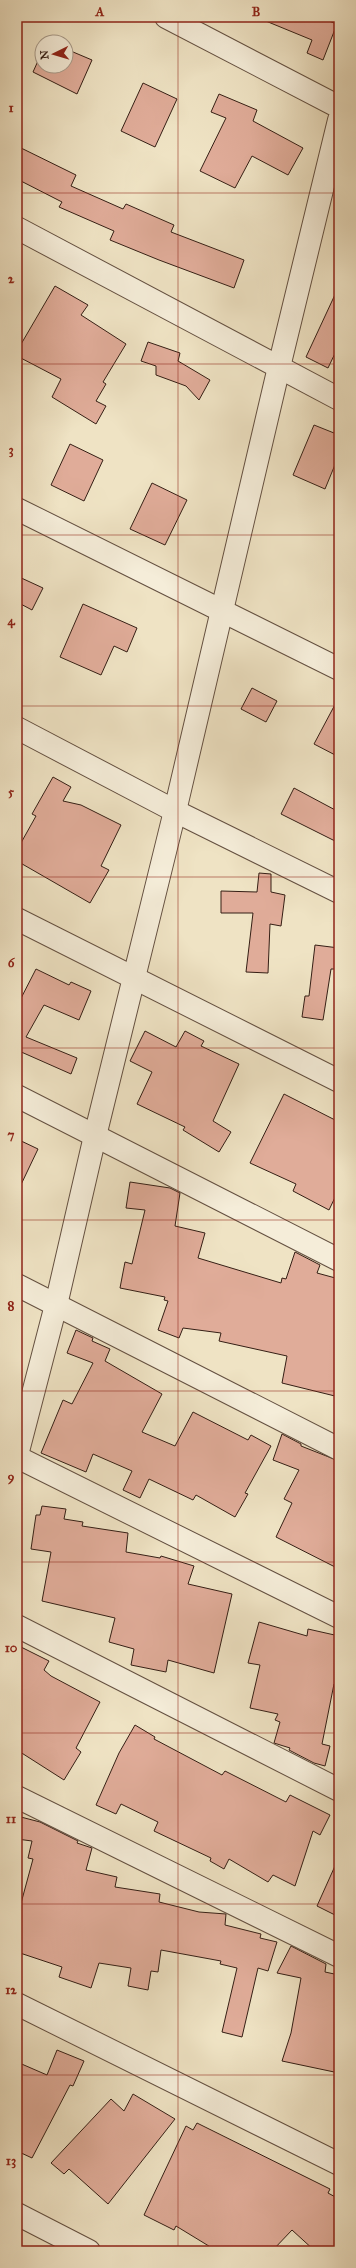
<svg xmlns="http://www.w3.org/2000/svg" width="356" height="2268" viewBox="0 0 356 2268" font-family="'IM FELL Great Primer',serif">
<rect width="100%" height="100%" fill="#efe3c4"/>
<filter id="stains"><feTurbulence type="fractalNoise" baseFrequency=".005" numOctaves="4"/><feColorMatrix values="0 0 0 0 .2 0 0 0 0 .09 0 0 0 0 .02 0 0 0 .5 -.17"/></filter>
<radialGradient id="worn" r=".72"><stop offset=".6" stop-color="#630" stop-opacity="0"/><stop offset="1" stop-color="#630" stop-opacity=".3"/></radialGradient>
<g fill="#e0ac99" stroke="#351f15">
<polygon points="256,17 318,17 337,24 323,60 307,53 312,40"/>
<polygon points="66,49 92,60 77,94 33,72 42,52 42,66 66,66"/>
<polygon points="143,83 177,99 155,147 121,131"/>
<polygon points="219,94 257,110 253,121 303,148 288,175 252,156 235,188 200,171 226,118 211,112"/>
<polygon points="17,146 76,175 71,186 123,209 126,204 174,225 171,232 244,260 234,288 159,260 110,240 114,231 59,207 62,202 17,179"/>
<polygon points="55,286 88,305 81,315 126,344 103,382 106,384 96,401 106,406 96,424 52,397 61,379 17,356 17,351"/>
<polygon points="339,286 339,345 328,368 306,357"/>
<polygon points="148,342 180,353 178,361 210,380 199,400 186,386 156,375 156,366 141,361"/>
<polygon points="314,425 339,435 339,455 325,489 293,475"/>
<polygon points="70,444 103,460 84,501 51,485"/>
<polygon points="152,483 187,500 165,545 130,529"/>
<polygon points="17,576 43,588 32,610 17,602"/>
<polygon points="83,604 137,628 127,652 114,646 101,675 60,657"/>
<polygon points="252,688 277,701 266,722 241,709"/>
<polygon points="339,697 339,757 314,744"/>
<polygon points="53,777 71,787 63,801 81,805 121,825 101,866 109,870 90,903 17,861 17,850 36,816 32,814"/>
<polygon points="294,788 339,812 339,843 281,814"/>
<polygon points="259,873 271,874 271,892 285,895 281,926 270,924 268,973 246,972 253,913 221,913 221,891 257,892"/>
<polygon points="315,945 339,948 336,969 331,969 323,1020 302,1017 305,996 309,996"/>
<polygon points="36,969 69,985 71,982 91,991 79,1020 44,1005 26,1037 77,1058 71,1074 19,1051 17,1055 17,1006"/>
<polygon points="145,1031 176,1047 185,1031 204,1041 201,1046 239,1064 213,1121 231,1132 219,1152 183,1130 185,1127 137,1104 152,1072 130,1061"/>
<polygon points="284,1094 339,1122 339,1189 329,1210 293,1191 296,1184 250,1163"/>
<polygon points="17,1139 38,1149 17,1193"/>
<polygon points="130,1182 170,1188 180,1193 175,1226 205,1233 198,1258 281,1283 282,1278 286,1279 295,1252 320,1265 317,1273 339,1279 339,1397 282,1383 287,1356 219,1341 221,1333 183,1328 179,1338 158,1330 168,1301 164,1300 165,1297 120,1288 125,1262 132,1264 145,1210 126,1208"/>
<polygon points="76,1330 93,1338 92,1341 110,1349 105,1361 162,1394 142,1432 175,1446 193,1412 248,1440 251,1435 271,1446 245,1493 248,1494 235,1517 196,1495 193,1500 149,1479 140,1498 123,1490 132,1471 93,1454 86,1472 41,1453 63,1400 72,1404 93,1363 67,1353"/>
<polygon points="282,1434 301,1444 301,1446 339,1461 339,1569 276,1537 292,1503 284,1499 299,1470 273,1460"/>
<polygon points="42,1506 66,1509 64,1519 83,1522 82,1526 128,1533 126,1552 160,1558 161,1556 194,1566 188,1584 232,1594 214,1673 168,1660 166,1672 131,1665 134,1649 109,1642 115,1618 42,1601 51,1552 31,1549 36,1515 40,1515"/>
<polygon points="259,1622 307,1636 308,1629 339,1636 339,1685 334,1684 322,1744 330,1746 325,1766 314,1763 289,1750 290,1748 274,1743 280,1722 275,1720 278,1714 250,1708 260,1665 248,1663"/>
<polygon points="17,1645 49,1661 44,1670 51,1676 100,1702 76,1748 81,1752 64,1780 17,1750"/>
<polygon points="135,1725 155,1737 154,1739 222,1775 225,1771 286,1802 290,1795 330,1815 320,1835 313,1831 295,1886 273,1875 268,1882 229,1859 224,1869 210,1861 211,1858 154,1831 158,1822 121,1804 116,1814 96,1805 119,1753"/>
<polygon points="17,1816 40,1822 78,1841 77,1843 92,1848 86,1870 117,1877 115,1887 160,1894 159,1902 199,1912 226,1914 225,1925 261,1934 260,1938 277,1942 268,1971 258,1968 242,2037 222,2032 237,1968 220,1964 221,1961 161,1950 158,1972 151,1971 148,1990 128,1986 131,1968 99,1963 91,1988 59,1977 62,1967 17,1952 17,1918 33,1859 28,1858 32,1841 17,1839"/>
<polygon points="339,1857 339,1917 317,1906"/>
<polygon points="291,1946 326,1964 325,1972 339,1975 339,2073 282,2061 291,2033 301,1978 277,1973"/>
<polygon points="57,2050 84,2061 73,2086 70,2085 32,2158 17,2151 17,2062 47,2075"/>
<polygon points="133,2094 175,2119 108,2204 69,2169 64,2174 51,2163 111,2099 124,2111"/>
<polygon points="197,2123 330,2189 328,2193 339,2199 339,2251 315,2251 292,2230 272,2251 217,2251 176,2226 174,2230 144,2215 186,2126 193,2130"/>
</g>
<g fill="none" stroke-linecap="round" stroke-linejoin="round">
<g stroke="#645041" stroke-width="24">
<g id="street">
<polyline points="166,17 339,107"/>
<polyline points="17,228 339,399"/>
<polyline points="17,509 339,669"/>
<polyline points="17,728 175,811 339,892"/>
<polyline points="17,919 339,1081"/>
<polyline points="17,1096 339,1260"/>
<polyline points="17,1285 339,1449"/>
<polyline points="17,1455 56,1305 95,1136 175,811 279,367 339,120"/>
<polyline points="17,1457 339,1617"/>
<polyline points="17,1626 339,1790"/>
<polyline points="17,1797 339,1956"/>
<polyline points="17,2004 339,2164"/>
<polyline points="17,2214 89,2251"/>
</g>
</g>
<use href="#street" stroke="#f5edd9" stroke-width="22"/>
</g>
<path fill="none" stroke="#8f2418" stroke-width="1" stroke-opacity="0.55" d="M 178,17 L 178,2251M 17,193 L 339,193M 17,364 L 339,364M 17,535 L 339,535M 17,706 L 339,706M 17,877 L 339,877M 17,1048 L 339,1048M 17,1220 L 339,1220M 17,1391 L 339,1391M 17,1562 L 339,1562M 17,1733 L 339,1733M 17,1904 L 339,1904M 17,2075 L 339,2075"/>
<rect width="356" height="2268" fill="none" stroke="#efe3c4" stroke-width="44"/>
<g transform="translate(54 54) rotate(265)"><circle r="19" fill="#f5edd9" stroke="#a89b8b"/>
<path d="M0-3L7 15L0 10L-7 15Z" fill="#8f2418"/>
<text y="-6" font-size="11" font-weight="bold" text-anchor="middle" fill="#351f15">N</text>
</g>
<rect x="22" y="22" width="312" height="2224" fill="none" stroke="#8f2418" stroke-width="1.5"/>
<g font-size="13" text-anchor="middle" font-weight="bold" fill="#8f2418">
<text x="100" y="16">A</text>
<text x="256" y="16">B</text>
<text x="11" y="112">1</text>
<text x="11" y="283">2</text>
<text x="11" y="454">3</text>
<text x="11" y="625">4</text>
<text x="11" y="796">5</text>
<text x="11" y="967">6</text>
<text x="11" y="1139">7</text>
<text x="11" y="1310">8</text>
<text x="11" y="1481">9</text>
<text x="11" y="1652">10</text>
<text x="11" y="1823">11</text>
<text x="11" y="1994">12</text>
<text x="11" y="2165">13</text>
</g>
<rect width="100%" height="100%" filter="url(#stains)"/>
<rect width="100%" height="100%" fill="url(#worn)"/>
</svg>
